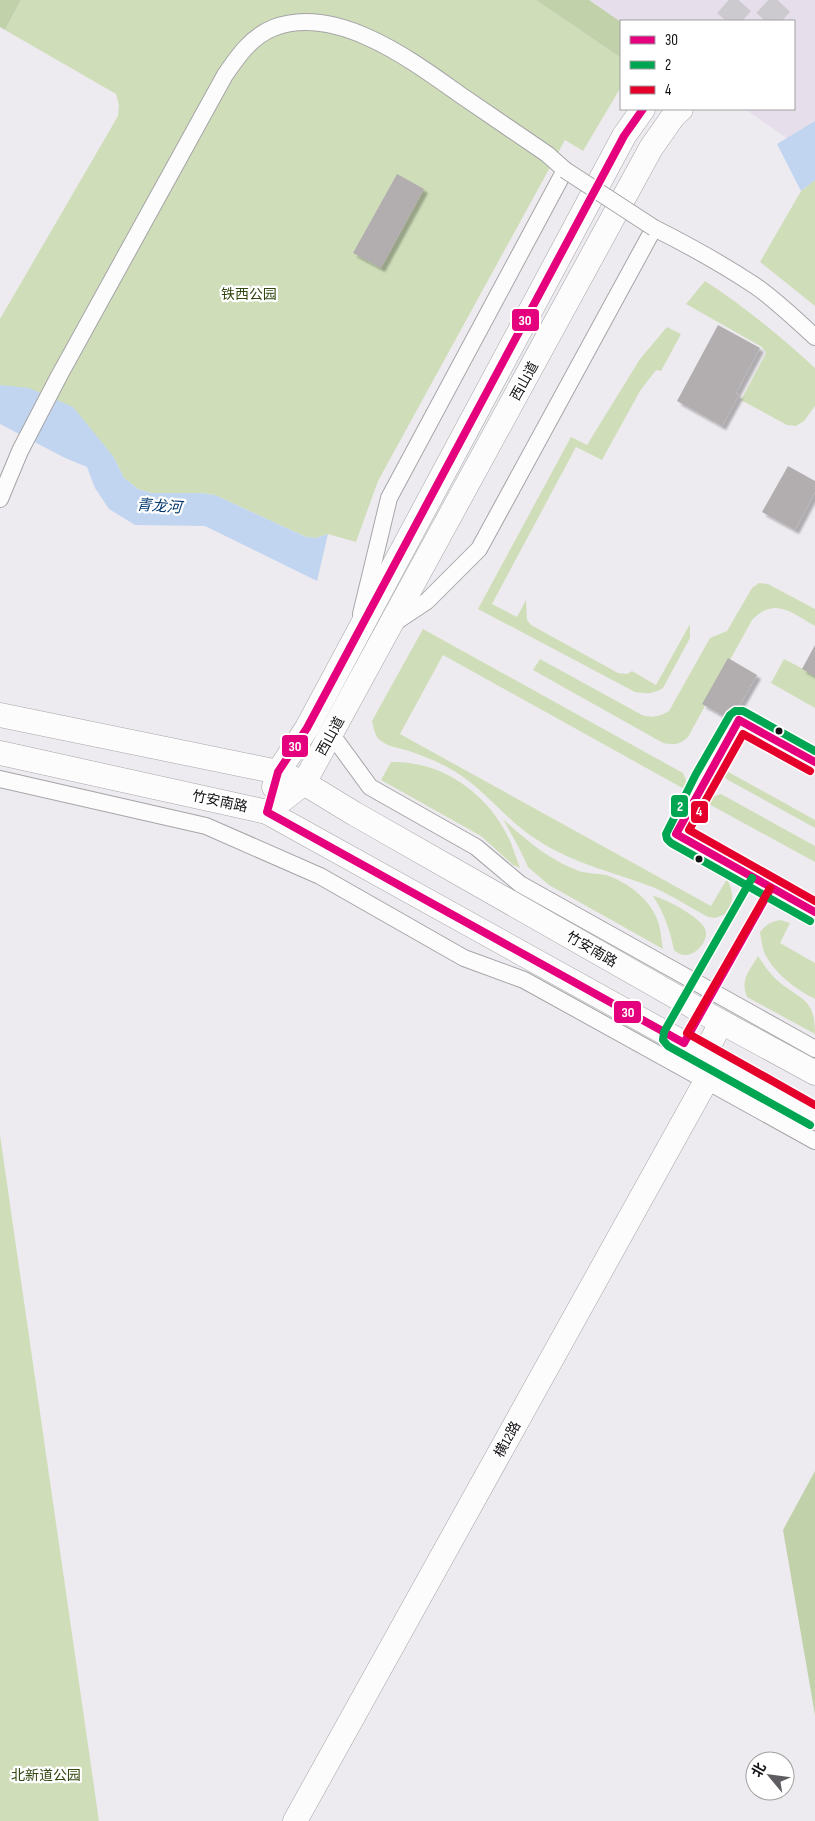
<svg xmlns="http://www.w3.org/2000/svg" width="815" height="1821" viewBox="0 0 815 1821" font-family="'Sofia Sans Condensed','Noto Sans SC',sans-serif">
<defs>
<filter id="shadow"><feDropShadow dx="4" dy="4" stdDeviation="1" flood-color="#0004"/></filter>
</defs>
<rect width="100%" height="100%" fill="#eeebf0"/>
<polygon fill="#e6dfeb" points="589,0 815,0 815,158 745,109 794,109 794,21 621,22"/>
<g fill="#cfdeb9">
<polygon points="21,0 536,0 621,58 621,87 583,151 565,140 378,481 356,542 328,534 316,538 306,537 215,495 201,493 151,493 138,489 124,478 113,456 0,387 0,319 118,116 119,105 116,94 5,30"/>
<polygon points="815,180 815,306 760,262 801,191"/>
<path d="M 705,281 C 745,307 780,336 815,368 L 815,406 L 804,421 L 796,426 L 787,425 L 741,400 L 766,353 L 762,347 L 686,304 Z"/>
<path d="M 667,327 L 681,334 L 661,371 L 656,370 L 640,391 L 602,460 L 576,447 L 492,604 L 517,617 L 526,600 L 527,620 L 531,625 L 618,673 L 627,674 L 632,671 L 656,685 L 690,624 L 690,638 L 663,688 C 653,694 647,694 635,692 L 478,609 L 571,437 L 587,445 L 640,359 Z"/>
<path d="M 759,583 L 768,584 L 815,609 L 815,626 C 792,613 775,596 752,620 L 688,737 C 680,745 674,745 663,743 L 533,670 L 540,659 L 642,715 C 653,718 659,717 669,711 L 710,638 L 727,631 L 752,588 Z"/>
<path d="M 423,629 L 683,773 L 687,783 L 686,790 L 443,655 L 400,734 L 711,906 L 727,879 C 734,893 734,901 726,914 L 715,918 L 708,917 C 691,908 673,896 655,888 C 616,873 574,864 539,841 C 507,822 486,790 454,771 C 441,763 424,756 409,751 C 399,748 389,747 381,741 C 374,736 374,728 372,721 Z"/>
<polygon points="784,659 815,675 815,708 771,683"/>
<path d="M 391,762 C 443,760 491,796 511,843 C 514,851 517,860 520,868 L 513,865 L 481,836 L 381,780 Z"/>
<polygon points="723,769 815,820 815,828 728,780 724,777"/>
<polygon points="721,794 815,846 815,862 707,803 712,797"/>
<path d="M 503,819 C 526,840 549,860 579,871 C 588,874 597,873 606,875 C 627,882 649,898 657,919 C 661,928 661,939 663,949 L 549,885 L 528,867 L 519,848 Z"/>
<path d="M 653,896 C 665,898 706,920 706,932 C 707,943 695,956 684,955 C 680,955 677,952 674,950 C 670,930 664,913 653,896 Z"/>
<path d="M 780,920 L 790,923 L 780,943 L 815,963 L 815,999 C 795,989 773,972 764,952 C 762,946 761,939 760,932 C 766,925 770,922 780,920 Z"/>
<path d="M 758,956 C 764,965 770,974 778,981 C 802,1001 815,998 815,1034 L 747,997 C 740,979 749,972 758,956 Z"/>
<polygon points="0,1135 99,1821 0,1821"/>
</g>
<g fill="#c1d1aa">
<polygon points="0,0 21,0 5,30 0,27"/>
<polygon points="536,0 589,0 621,22 621,58"/>
<polygon points="815,1471 815,1715 783,1530"/>
</g>
<g fill="#c1d5f1">
<polygon points="815,121 815,180 801,191 777,144"/>
<polygon points="0,385 29,388 73,407 113,456 124,478 138,489 151,493 201,493 215,495 306,537 316,538 328,534 317,581 205,526 135,525 109,509 95,488 87,467 65,458 0,424"/>
</g>
<g fill="#b2aeb0" filter="url(#shadow)">
<polygon points="397,174 424,189 381,268 353,253"/>
<polygon points="718,325 760,348 736,393 739,395 722,426 677,401"/>
<polygon points="788,466 815,481 815,492 795,530 762,512"/>
<polygon points="815,645 815,676 802,669"/>
<polygon points="728,658 757,675 731,720 702,704"/>
</g>
<g fill="none" stroke-linecap="round" stroke-linejoin="round">
<g stroke="#cdcacf" stroke-width="24" stroke-dasharray="24 12" stroke-linecap="butt">
<polyline points="726,21 745,0"/>
<polyline points="765,21 785,0"/>
</g>
<g stroke="#a6a4a7" stroke-width="18">
<g id="street">
<path d="M 0,499 L 20,451 L 59,376 L 225,75 C 238,56 251,37 273,28 C 337,3 414,62 462,96 C 490,115 519,135 547,154 L 565,170 L 389,498 L 361,614"/>
<path d="M 391,625 L 427,601 L 479,549 L 654,228 C 688,245 722,264 754,285 C 776,300 795,319 815,337"/>
<polyline points="332,735 370,787 476,847 520,884 815,1049"/>
<polyline points="0,779 206,826 320,876 464,958 524,980 815,1141"/>
</g>
</g>
<g stroke="#a6a4a7" stroke-width="25">
<g id="secondary">
<polyline points="0,715 278,772 304,783 355,814 701,1011 815,1073"/>
<polyline points="0,753 267,812 815,1116"/>
<polyline points="274,787 278,772 307,728 624,136 643,109"/>
<polyline points="267,812 304,783 651,148 672,118 681,109"/>
<polyline points="295,1821 706,1081 705,1054 721,1022"/>
</g>
</g>
<use href="#street" stroke="#fcfcfd" stroke-width="16"/>
<use href="#secondary" stroke="#fcfcfd" stroke-width="24"/>
<g stroke="#a6a4a7" stroke-width="18" stroke-linecap="butt">
<polyline id="street-bridge" points="565,170 654,228"/>
</g>
<use href="#street-bridge" stroke="#fcfcfd" stroke-width="16"/>
<g stroke="#fff" stroke-width="11">
<g id="bus-1">
<polyline points="643,109 624,136 307,728 278,772 267,812 684,1043 771,888"/>
<polyline points="815,762 739,720 676,834 815,912"/>
</g>
</g>
<g stroke="#fff" stroke-width="11">
<g id="bus-2">
<polyline points="752,878 664,1032 663,1040 668,1046 810,1125"/>
<polyline points="810,921 671,843 667,839 666,834 696,774 730,715 735,711 743,711 815,751"/>
</g>
</g>
<g stroke="#fff" stroke-width="11">
<g id="bus-3">
<polyline points="810,771 743,734 689,830 815,901"/>
<polyline points="770,888 687,1033 815,1105"/>
</g>
</g>
<use href="#bus-1" stroke="#e5007d" stroke-width="8"/>
<use href="#bus-2" stroke="#00a651" stroke-width="8"/>
<use href="#bus-3" stroke="#e4002b" stroke-width="8"/>
</g>
<g fill="#141115" stroke="#fff" stroke-width="2">
<circle cx="779" cy="731" r="4.5"/>
<circle cx="699" cy="859" r="4.5"/>
</g>
<g text-anchor="middle" stroke-width="4.5" stroke-linejoin="round" paint-order="stroke">
<g font-size="14" fill="#324610" stroke="#fff">
<text x="249" y="299">铁西公园</text>
<text x="46" y="1780">北新道公园</text>
</g>
<g font-size="14" fill="#141115" stroke="#fff">
<text transform="translate(524 381) rotate(-61)" y="5">西山道</text>
<text transform="translate(330 736) rotate(-61)" y="5">西山道</text>
<text transform="translate(220 801) rotate(12)" y="5">竹安南路</text>
<text transform="translate(592 949) rotate(30)" y="5">竹安南路</text>
<text transform="translate(507 1439) rotate(-61)" y="5">横12路</text>
</g>
<g font-size="15" font-style="italic" fill="#04376f" stroke="#fff">
<text transform="translate(159 506) rotate(4)" y="5">青龙河</text>
</g>
</g>
<g stroke="#fff" stroke-width="2">
<rect x="511" y="308" width="29" height="24" rx="5" fill="#e5007d"/>
<rect x="281" y="734" width="28" height="24" rx="5" fill="#e5007d"/>
<rect x="670" y="794" width="19" height="24" rx="5" fill="#00a651"/>
<rect x="690" y="800" width="19" height="24" rx="5" fill="#e4002b"/>
<rect x="613" y="1000" width="29" height="24" rx="5" fill="#e5007d"/>
</g>
<g font-size="14" text-anchor="middle" font-weight="bold" fill="#fff">
<text x="525" y="325">30</text>
<text x="295" y="751">30</text>
<text x="680" y="811">2</text>
<text x="699" y="816">4</text>
<text x="628" y="1017">30</text>
</g>
<rect x="620" y="20" width="175" height="90" fill="#ffffff" stroke="#a1a0a1"/>
<rect x="630" y="36" width="25" height="8" fill="#e5007d" stroke="#a1a0a1"/>
<text x="665" y="45" font-size="15" fill="#141115">30</text>
<rect x="630" y="61" width="25" height="8" fill="#00a651" stroke="#a1a0a1"/>
<text x="665" y="70" font-size="15" fill="#141115">2</text>
<rect x="630" y="86" width="25" height="8" fill="#e4002b" stroke="#a1a0a1"/>
<text x="665" y="95" font-size="15" fill="#141115">4</text>
<g transform="translate(770 1776) rotate(299)"><circle r="24" fill="#ffffff" stroke="#a1a0a1"/>
<path d="M0-4L9 19L0 12L-9 19Z" fill="#605d62"/>
<text y="-8" font-size="14" font-weight="bold" text-anchor="middle" fill="#141115">北</text>
</g>
</svg>
